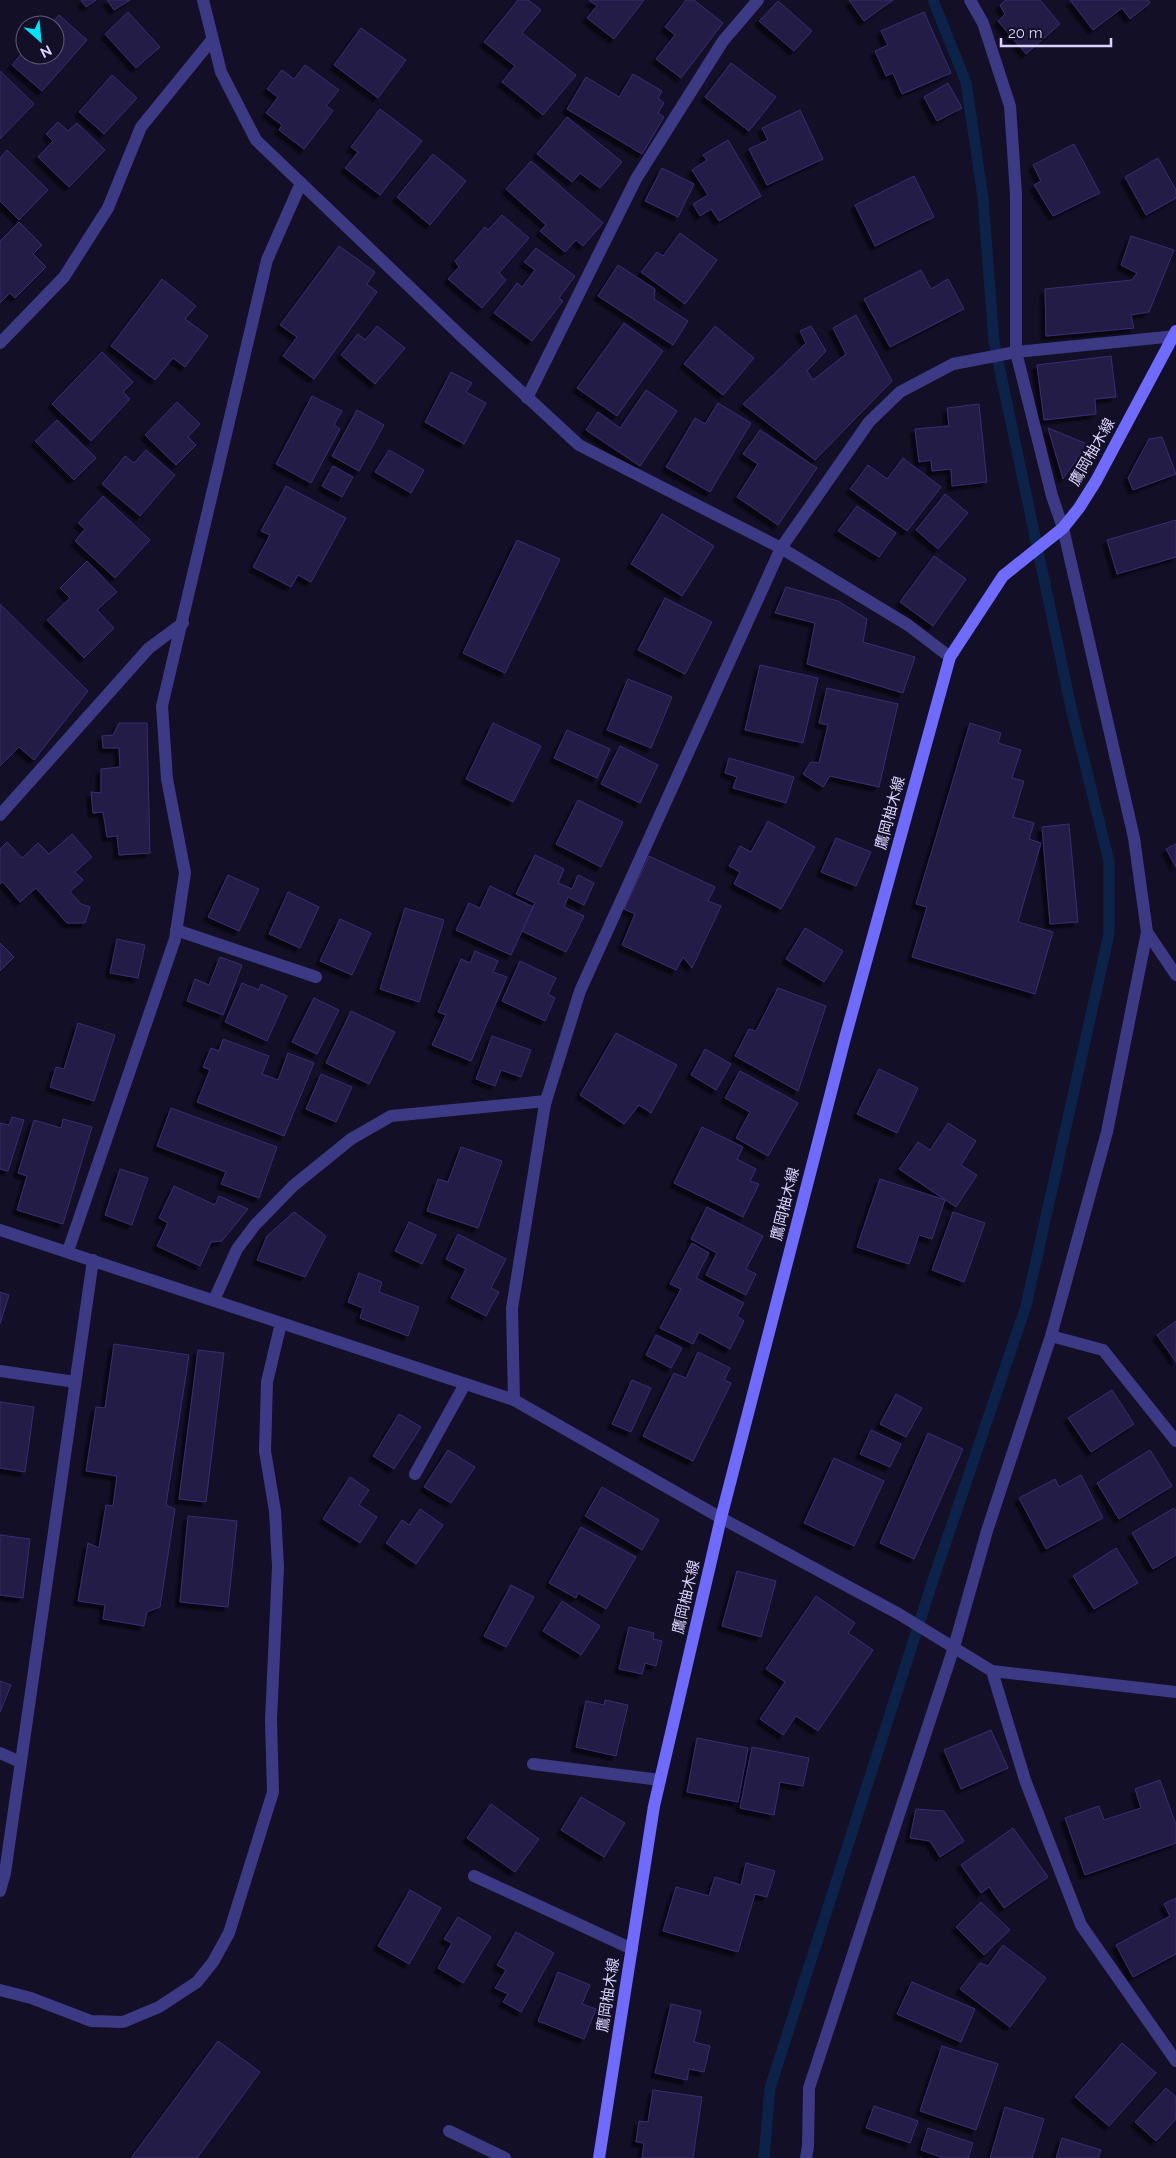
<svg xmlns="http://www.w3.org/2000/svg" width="1176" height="2158" viewBox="0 0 1176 2158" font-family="Raleway,'Noto Sans JP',sans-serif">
<defs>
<filter id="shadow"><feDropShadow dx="-4.5" dy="4.5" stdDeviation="1" flood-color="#0009"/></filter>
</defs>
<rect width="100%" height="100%" fill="#130f26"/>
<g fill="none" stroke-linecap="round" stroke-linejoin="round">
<polyline stroke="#0c2248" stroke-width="11" points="764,2158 770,2088 933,1580 1026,1306 1109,934 1109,861 1072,712 994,342 983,198 966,82 933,0"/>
</g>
<g fill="#241b47" stroke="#3b2d73" filter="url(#shadow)">
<polygon points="81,0 96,0 86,7"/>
<polygon points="107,0 130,0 114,10"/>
<polygon points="518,0 528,0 541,10 522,33 576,75 543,115 502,82 515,66 484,42"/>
<polygon points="589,0 644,0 614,39 587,18 597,6"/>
<polygon points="686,0 694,0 723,23 681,78 656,59 675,35 665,27"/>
<polygon points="849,0 893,0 864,21"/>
<polygon points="1006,0 1040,0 1060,24 1026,54 998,21 1005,14 1000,5"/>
<polygon points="1070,0 1148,0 1150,3 1130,19 1122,8 1093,30"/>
<polygon points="778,1 812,31 794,51 759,21"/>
<polygon points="128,12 160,47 136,68 105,34"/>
<polygon points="924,12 951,73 902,94 893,73 886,76 875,51 888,45 881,31"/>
<polygon points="59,15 87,40 42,91 12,65 25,49 25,55 55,55 55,25 50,25"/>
<polygon points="361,28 406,60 378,98 334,65"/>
<polygon points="731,63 776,97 749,131 705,97"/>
<polygon points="305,65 339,90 326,106 333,111 304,149 279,130 282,125 266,113 278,97 267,89 282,70 294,79"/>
<polygon points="0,71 34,104 0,139"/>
<polygon points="633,74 662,91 658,98 664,103 658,113 664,117 642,154 567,109 586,77 619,97"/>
<polygon points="112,75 137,98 104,134 79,112"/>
<polygon points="948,83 962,108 937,121 924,97"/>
<polygon points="380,109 422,141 380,195 345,168 358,152 351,147"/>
<polygon points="800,110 823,159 767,185 749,149 768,140 762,128"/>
<polygon points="567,117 622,162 600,188 580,173 572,182 537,154"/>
<polygon points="58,122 68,131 77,123 105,150 69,187 38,157 53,141 46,134"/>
<polygon points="728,140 761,196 719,221 711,209 700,216 693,204 708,195 692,170 707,160 703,155"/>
<polygon points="1074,144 1100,193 1053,216 1034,185 1041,181 1033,165"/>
<polygon points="7,150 48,190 19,220 0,201 0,158"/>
<polygon points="433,154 466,181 430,225 397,197"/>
<polygon points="1158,158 1176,190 1176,198 1146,215 1125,177"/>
<polygon points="531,161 603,223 583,246 576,240 565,252 540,231 546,225 506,189"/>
<polygon points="662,168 694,184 678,217 645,201"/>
<polygon points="914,176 934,217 875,246 855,205"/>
<polygon points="502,215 529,238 499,273 506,280 482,308 448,279 459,267 455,261 485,227 488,230"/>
<polygon points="19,222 42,245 33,254 46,267 15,298 10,293 0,303 0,241"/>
<polygon points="680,233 717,260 685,304 641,272 657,252 663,256"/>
<polygon points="1131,236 1174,250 1149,312 1131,315 1134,328 1046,336 1045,289 1132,280 1137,273 1121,265"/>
<polygon points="339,246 375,272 367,284 377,292 314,379 283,356 297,337 280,325"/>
<polygon points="536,248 575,276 559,298 563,301 532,341 494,313 517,283 522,287 535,270 524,262"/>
<polygon points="618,265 655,289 654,299 688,321 673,345 598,296"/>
<polygon points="921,270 931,289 948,279 964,309 890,347 864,299"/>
<polygon points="162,279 196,306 185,319 208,336 185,367 173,358 155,380 111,346"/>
<polygon points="856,315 892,381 815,460 743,404 806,343 800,331 811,326 826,351 807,371 813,380 846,354 833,328"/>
<polygon points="624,323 663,351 617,416 577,388"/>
<polygon points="377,326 405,348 375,384 341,355 358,334 365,340"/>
<polygon points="715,326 754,358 723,395 684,364"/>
<polygon points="102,352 133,382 123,392 130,399 91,441 52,404"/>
<polygon points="1111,356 1116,397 1095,399 1096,414 1044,420 1037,365"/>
<polygon points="451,372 472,383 466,392 486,403 464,444 425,422"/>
<polygon points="646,390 677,411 640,466 586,430 598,412 620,428"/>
<polygon points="312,396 342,411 334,425 340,429 311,483 276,464"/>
<polygon points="177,402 200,424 188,437 196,445 176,465 145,435"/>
<polygon points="718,403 751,423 710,492 666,467 695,418 705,424"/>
<polygon points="979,404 987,482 952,486 951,469 932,471 931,460 919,462 915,429 949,426 947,408"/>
<polygon points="357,410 384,425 359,471 332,456"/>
<polygon points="57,420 96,458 74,480 35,441"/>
<polygon points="1048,428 1087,444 1063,479"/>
<polygon points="760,430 817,468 778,525 737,497 758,464 743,454"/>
<polygon points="1162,437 1176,474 1133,490 1128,478 1149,439"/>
<polygon points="146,450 175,475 140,516 102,484 125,456 134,463"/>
<polygon points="389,450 424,470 411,493 375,472"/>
<polygon points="903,458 941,487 907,531 850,489 868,465 887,479"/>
<polygon points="333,466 353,477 342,497 322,486"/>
<polygon points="286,486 346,518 311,582 298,575 291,587 253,567 270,535 261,531"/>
<polygon points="945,494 968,513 938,549 916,530"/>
<polygon points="103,496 150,540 115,578 75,541 85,529 78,523"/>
<polygon points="857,506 896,533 879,557 838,531"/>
<polygon points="662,514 714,546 682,596 631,564"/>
<polygon points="1176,520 1176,557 1117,574 1107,540"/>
<polygon points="517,540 560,559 505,673 463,653"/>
<polygon points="934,556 966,579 933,626 900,602"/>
<polygon points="87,561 117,592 97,610 114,628 84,658 47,620 70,598 60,588"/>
<polygon points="786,587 838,601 867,619 863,642 915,657 903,693 807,664 815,623 775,613"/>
<polygon points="665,598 712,622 685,674 638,650"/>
<polygon points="0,604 88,691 34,760 19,747 0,766"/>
<polygon points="760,665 818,678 803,743 745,730"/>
<polygon points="628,679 672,697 651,748 607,730"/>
<polygon points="827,688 898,704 879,787 830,776 823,787 803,774 811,762 819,763 828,725 819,723"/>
<polygon points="119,723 147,723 150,853 119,855 117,836 107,837 103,812 93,813 91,792 101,793 101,769 120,767 119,748 103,748 102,736 113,735"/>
<polygon points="493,723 541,746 513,802 466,779"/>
<polygon points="970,723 1001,733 998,743 1021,750 1012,778 1024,781 1013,817 1034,823 1029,839 1041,843 1018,922 1053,932 1035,994 912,957 927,907 916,904"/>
<polygon points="567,730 610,749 597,778 554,758"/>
<polygon points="620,746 658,765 640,803 601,784"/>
<polygon points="729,758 794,777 786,803 733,788 737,777 725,773"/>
<polygon points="578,800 623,822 601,867 556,844"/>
<polygon points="768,821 815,847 781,909 734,884 740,872 729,866 740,846 751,852"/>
<polygon points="1069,824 1078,922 1050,924 1042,827"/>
<polygon points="72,834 92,857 75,872 83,880 70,892 81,904 90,907 85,923 67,923 36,888 20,902 3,882 0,884 0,849 7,842 22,858 38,843 49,854"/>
<polygon points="836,838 871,852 856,886 821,872"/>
<polygon points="1176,844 1176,867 1166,849"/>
<polygon points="535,855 564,869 558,883 572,889 578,875 594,883 584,905 568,897 564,907 584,916 566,952 522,931 535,903 516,894"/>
<polygon points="649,856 715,887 708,901 721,906 692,968 683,957 676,970 622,945 635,914 624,909"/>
<polygon points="228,875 259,889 239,931 208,917"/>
<polygon points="490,886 533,907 511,955 456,930 469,903 480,908"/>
<polygon points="288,892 319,907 300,948 269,934"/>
<polygon points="405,908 444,920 419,1002 380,989"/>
<polygon points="340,919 371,933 352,975 320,961"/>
<polygon points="805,928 843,951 824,982 786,959"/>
<polygon points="117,939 145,945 138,978 110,973"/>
<polygon points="0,943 14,957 0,971"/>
<polygon points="475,951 498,961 493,972 507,977 471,1061 432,1045 446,1015 438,1012 461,959 470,963"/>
<polygon points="220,957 242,965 223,1015 187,1001 195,979 209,985"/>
<polygon points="520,961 556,978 548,994 555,998 545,1021 502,1001"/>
<polygon points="242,983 259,990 261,984 287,996 267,1041 225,1022"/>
<polygon points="778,988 826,1006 798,1091 735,1056 749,1029 756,1031"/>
<polygon points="314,998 339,1010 317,1054 292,1042"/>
<polygon points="351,1011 395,1032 369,1084 326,1063"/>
<polygon points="78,1023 115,1035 94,1101 50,1087 56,1067 64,1069"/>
<polygon points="616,1033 677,1065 651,1113 639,1105 624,1124 580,1095"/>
<polygon points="492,1036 531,1050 521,1077 501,1070 495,1086 476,1079"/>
<polygon points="223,1039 269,1056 262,1074 278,1080 288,1053 314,1063 284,1136 197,1102 210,1070 203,1067 211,1048 219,1051"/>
<polygon points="705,1049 731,1064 716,1090 691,1075"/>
<polygon points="879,1069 918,1088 897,1133 857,1114"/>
<polygon points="740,1071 798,1103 768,1156 736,1138 750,1112 725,1098"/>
<polygon points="321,1074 352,1087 336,1122 306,1109"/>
<polygon points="171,1108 277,1147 259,1198 221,1184 226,1172 157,1146"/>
<polygon points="12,1117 24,1120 8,1171 0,1169 0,1123 9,1125"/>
<polygon points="63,1119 92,1127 63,1224 17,1210 27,1176 18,1173 34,1120 61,1128"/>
<polygon points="948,1123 976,1141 961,1165 977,1175 956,1207 899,1169 918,1142 930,1150"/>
<polygon points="702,1127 743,1147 737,1159 756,1169 750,1181 759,1184 743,1217 674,1183"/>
<polygon points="461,1147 502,1161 478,1228 427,1211 438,1179 448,1182"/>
<polygon points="120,1169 148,1178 132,1225 105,1215"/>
<polygon points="880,1179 945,1200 932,1239 919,1235 909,1264 857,1247"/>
<polygon points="174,1186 215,1205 219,1196 248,1209 222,1241 211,1242 200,1266 157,1246 168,1223 159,1218"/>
<polygon points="707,1207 763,1236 746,1269 756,1274 746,1295 706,1275 717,1253 691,1239"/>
<polygon points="294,1212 326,1236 305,1277 257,1260 267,1236"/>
<polygon points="953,1212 985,1223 964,1282 932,1270"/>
<polygon points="409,1222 436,1235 422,1264 395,1251"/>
<polygon points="458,1234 506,1259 491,1288 499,1292 486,1316 451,1298 466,1269 446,1259"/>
<polygon points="692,1243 709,1253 696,1278 744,1303 737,1316 744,1321 730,1349 699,1332 693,1344 660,1328 681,1289 670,1284"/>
<polygon points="359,1273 382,1282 379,1292 419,1307 408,1336 360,1318 363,1308 348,1302"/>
<polygon points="0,1292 9,1295 0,1324"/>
<polygon points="1176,1321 1176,1362 1157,1335"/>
<polygon points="656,1335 682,1348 671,1368 646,1355"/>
<polygon points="114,1344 189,1355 166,1505 175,1509 160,1607 147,1612 144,1626 103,1619 105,1605 78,1601 88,1543 99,1548 106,1505 113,1506 117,1476 86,1471 96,1407 105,1408"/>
<polygon points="198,1350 224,1353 206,1502 179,1499"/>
<polygon points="698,1352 730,1368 724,1380 731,1383 693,1461 643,1436 674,1373 686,1378"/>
<polygon points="632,1380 651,1388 631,1432 612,1424"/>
<polygon points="1112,1390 1134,1424 1091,1452 1068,1418"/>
<polygon points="896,1394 922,1408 906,1437 880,1424"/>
<polygon points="0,1402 34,1407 25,1472 0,1468"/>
<polygon points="399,1414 421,1427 394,1469 373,1456"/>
<polygon points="871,1430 901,1444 890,1467 860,1454"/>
<polygon points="928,1433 963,1449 914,1559 880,1543"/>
<polygon points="448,1450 475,1467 451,1503 424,1487"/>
<polygon points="1150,1450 1172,1486 1119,1519 1097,1483"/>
<polygon points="834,1458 884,1481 854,1546 804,1523"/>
<polygon points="1081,1475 1103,1518 1046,1549 1019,1498 1055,1479 1059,1487"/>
<polygon points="350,1477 369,1490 359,1505 377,1517 360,1543 323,1519"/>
<polygon points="602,1487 659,1520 642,1550 585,1516"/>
<polygon points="1174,1508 1176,1511 1176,1555 1153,1569 1132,1533"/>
<polygon points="420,1509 443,1525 416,1564 386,1543 402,1520 409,1525"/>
<polygon points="188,1516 237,1521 228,1607 180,1602"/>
<polygon points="581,1527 636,1557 606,1609 578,1593 576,1598 549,1583"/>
<polygon points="0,1535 30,1539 23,1598 0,1595"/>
<polygon points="1116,1548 1138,1583 1094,1609 1073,1576"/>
<polygon points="737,1571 776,1581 761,1637 722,1626"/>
<polygon points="511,1585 534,1597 506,1647 484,1636"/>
<polygon points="816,1596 855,1623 848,1633 873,1650 818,1731 796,1716 783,1735 760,1719 785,1682 766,1669"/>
<polygon points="562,1601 600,1626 581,1655 543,1631"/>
<polygon points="629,1627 654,1633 653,1639 662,1641 656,1666 645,1663 642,1674 619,1669"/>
<polygon points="0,1681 11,1685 0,1712"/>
<polygon points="605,1700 628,1705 616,1756 576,1747 586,1701 604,1705"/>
<polygon points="991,1730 1008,1768 961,1789 944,1750"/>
<polygon points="697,1738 748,1748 738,1802 687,1792"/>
<polygon points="752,1747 809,1758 803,1786 780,1782 774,1815 740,1808"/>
<polygon points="1160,1780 1176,1825 1176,1843 1085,1875 1065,1818 1099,1806 1104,1820 1141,1808 1135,1789"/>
<polygon points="581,1797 625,1823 604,1857 561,1830"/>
<polygon points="491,1804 539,1839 515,1872 467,1838"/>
<polygon points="916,1809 944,1811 964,1841 940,1857 930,1841 910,1838"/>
<polygon points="1013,1828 1048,1877 1004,1908 989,1887 981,1893 961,1865"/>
<polygon points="746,1863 775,1871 767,1897 755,1894 738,1952 663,1931 676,1887 709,1896 715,1877 741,1885"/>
<polygon points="410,1890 441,1908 409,1964 378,1946"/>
<polygon points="1176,1898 1176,1954 1133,1977 1116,1945 1170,1916 1164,1904"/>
<polygon points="981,1902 1010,1930 984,1955 956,1927"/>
<polygon points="458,1917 491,1937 463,1983 438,1968 452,1943 444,1939"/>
<polygon points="516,1932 554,1953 521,2012 503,2002 508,1994 495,1988 506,1970 497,1965"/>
<polygon points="1003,1945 1046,1978 1010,2027 960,1989 980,1963 988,1966"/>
<polygon points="558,1972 590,1985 582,2004 596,2009 584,2039 538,2021"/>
<polygon points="912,1982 975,2009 961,2042 897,2014"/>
<polygon points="671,2004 701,2011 694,2042 710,2046 704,2072 689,2069 687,2080 655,2073"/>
<polygon points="218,2041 260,2072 197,2158 131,2158"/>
<polygon points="1122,2043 1156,2073 1109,2126 1075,2097"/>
<polygon points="942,2046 998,2064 976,2130 920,2111"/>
<polygon points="1166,2088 1176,2097 1176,2119 1156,2141 1135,2122"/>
<polygon points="653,2090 702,2097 693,2158 642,2158 644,2143 636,2142 639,2121 648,2122"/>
<polygon points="874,2106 918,2121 910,2143 866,2128"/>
<polygon points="1005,2107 1044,2119 1032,2158 990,2158"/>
<polygon points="928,2128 973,2143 968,2158 944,2158 921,2150"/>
<polygon points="1062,2138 1101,2150 1098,2158 1056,2158"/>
</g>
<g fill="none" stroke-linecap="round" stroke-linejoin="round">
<g stroke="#3d3a85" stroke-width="12">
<polyline points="203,0 221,72 256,140 461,336 579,445 781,548 908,625 950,657"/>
<polyline points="970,0 983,23 1010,106 1016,194 1016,352 1052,496 1063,528"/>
<polyline points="0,343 64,277 108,208 141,127 211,41"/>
<polyline points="527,398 636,179 723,41 758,0"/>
<polyline points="0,815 149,648 183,623"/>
<polyline points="176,930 316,977"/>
<polyline points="1147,932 1176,975"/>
<polyline points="68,1251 175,939 185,873 167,779 162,706 267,260 301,183"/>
<polyline points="214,1300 237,1249 255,1225 293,1186 351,1139 391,1116 546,1101"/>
<polyline points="1051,1336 1103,1350 1176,1441"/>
<polyline points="0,1371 75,1382"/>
<polyline points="514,1400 512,1308 545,1104 580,991 781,548 869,422 900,392 953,364 1016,352 1176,336"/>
<polyline points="415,1474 465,1384"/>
<polyline points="992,1671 1025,1780 1081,1925 1176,2061"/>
<polyline points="0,1753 20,1762"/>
<polyline points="533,1764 660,1780"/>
<polyline points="474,1876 632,1949"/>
<polyline points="0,1891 5,1873 93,1260"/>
<polyline points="0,1990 31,1998 91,2021 123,2022 159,2007 197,1982 213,1962 229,1933 273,1792 271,1720 278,1567 275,1511 265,1451 267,1382 281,1323"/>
<polyline points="449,2131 505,2158"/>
<polyline points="806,2158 808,2146 809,2088 954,1647"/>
</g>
<g stroke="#3d3a85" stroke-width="12">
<polyline points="0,1230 514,1400 721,1518 899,1614 992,1671 1176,1692"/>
<polyline points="954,1647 987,1531 1051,1336 1107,1132 1147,932 1134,838 1063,528"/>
</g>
<polyline stroke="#6f6bff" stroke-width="12" points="599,2158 654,1806 721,1518 845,1038 950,657 1003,576 1063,528 1079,508 1096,481 1176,331"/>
</g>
<g text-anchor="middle" stroke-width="5" stroke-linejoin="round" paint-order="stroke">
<g font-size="15" fill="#d9d4ff" stroke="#130f26">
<text transform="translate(1092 452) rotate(-60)" y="5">鷹岡柚木線</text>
<text transform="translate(890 813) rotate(-75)" y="5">鷹岡柚木線</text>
<text transform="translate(785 1204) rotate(-76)" y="5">鷹岡柚木線</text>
<text transform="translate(686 1597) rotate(-77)" y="5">鷹岡柚木線</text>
<text transform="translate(608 1995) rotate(-81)" y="5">鷹岡柚木線</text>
</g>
</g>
<g transform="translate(40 40) rotate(153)"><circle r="24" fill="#130f26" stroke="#625e7d"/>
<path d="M0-4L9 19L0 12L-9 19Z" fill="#00e5ff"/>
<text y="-8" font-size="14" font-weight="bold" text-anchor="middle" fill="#d9d4ff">N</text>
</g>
<path d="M1001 38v8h110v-8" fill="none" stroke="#d9d4ff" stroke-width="2.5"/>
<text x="1008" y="38" font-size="15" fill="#d9d4ff" stroke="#130f26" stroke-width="4" paint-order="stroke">20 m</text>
</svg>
